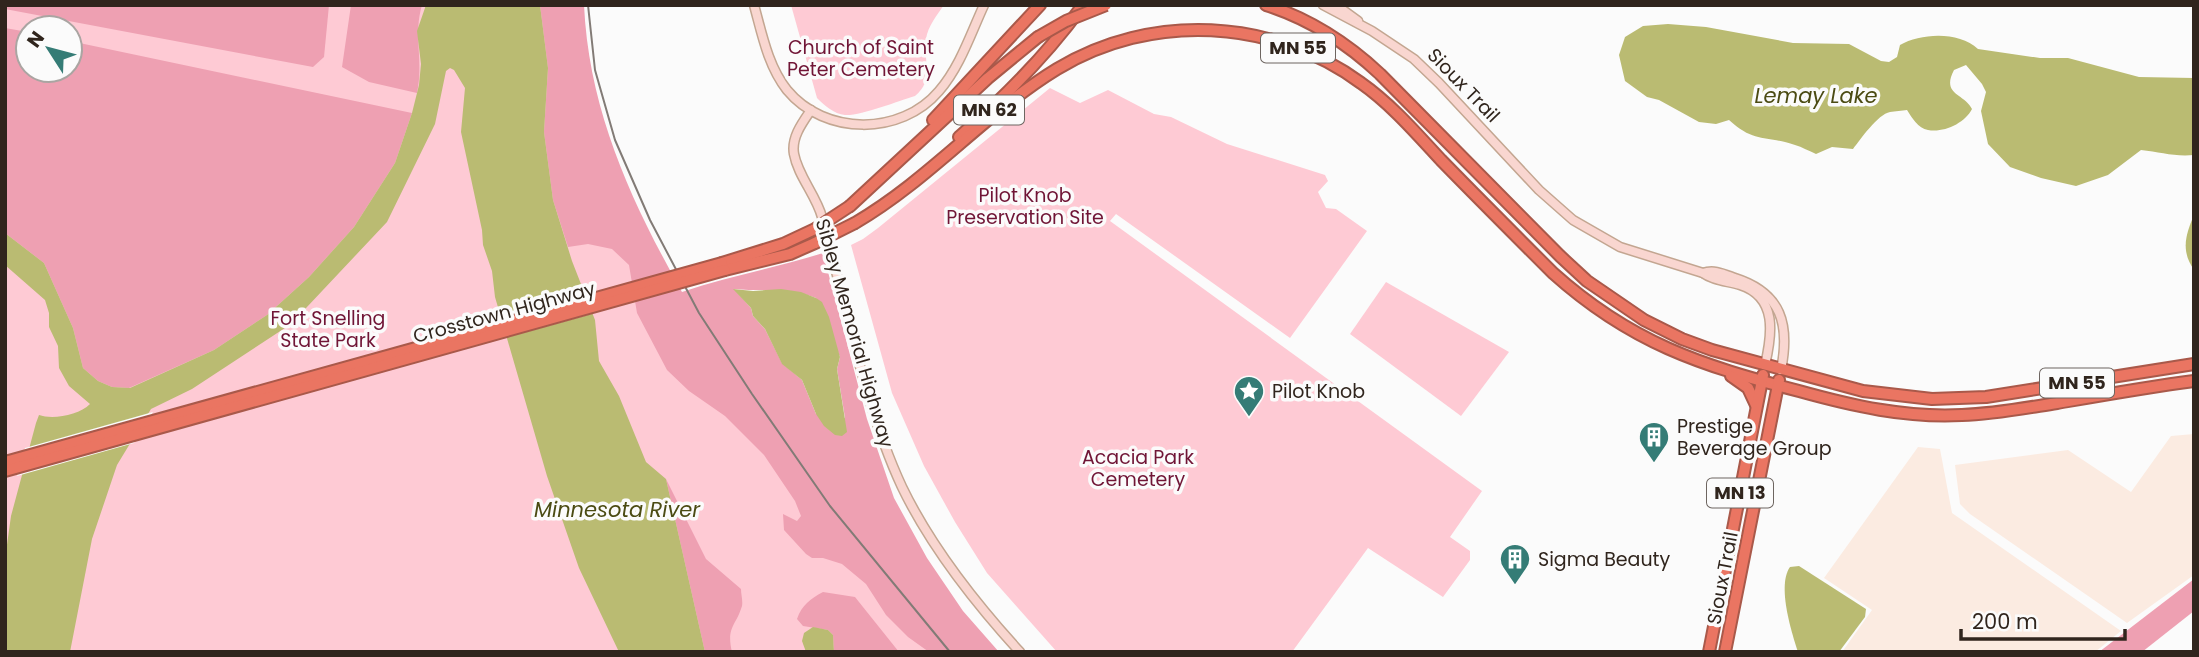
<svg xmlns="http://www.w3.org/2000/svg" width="2199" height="657" viewBox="0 0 2199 657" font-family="Poppins,sans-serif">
<rect width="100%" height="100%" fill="#fbfbfb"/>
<g fill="#fbebe1">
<polygon points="2194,434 2194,575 2127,623 1970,514 1960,504 1955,465 2068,450 2131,492 2171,436"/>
<polygon points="1918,447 1940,449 1952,513 2121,631 2095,652 1842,652 1872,610 1824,578"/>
</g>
<g fill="#fecad4" fill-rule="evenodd">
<path d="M 5,5 L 581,5 L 590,90 L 608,146 L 652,244 L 734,379 L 943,652 L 5,652 ZM 28,28 L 70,28 L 70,70 L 28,70 Z"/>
<path d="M 791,5 L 944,5 C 937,15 928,26 926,39 C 923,61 935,80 915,96 C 898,101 861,116 845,115 C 834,114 824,105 817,98 Z"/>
<polygon points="1050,88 1080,103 1108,90 1154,114 1171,117 1227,144 1325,175 1328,181 1318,192 1326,208 1336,209 1367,231 1290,338 1116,214 1110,221 1482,491 1450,537 1470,551 1470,560 1443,597 1368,548 1292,652 1057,652 987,573 955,522 924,466 892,393 851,245 863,239 878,228"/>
<polygon points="1386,282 1509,352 1461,416 1350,334"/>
</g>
<g fill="#eea0b2" fill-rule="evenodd">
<polygon points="5,5 329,5 324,57 313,67 5,9"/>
<path d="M 351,5 L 422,5 C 413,34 424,63 417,93 L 369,82 L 342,67 Z"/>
<path d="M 540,5 L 584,5 C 589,111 631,201 682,292 C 728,276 776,268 823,253 L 867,419 L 894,498 L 927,558 L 963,611 L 999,652 L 929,652 L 908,637 L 886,615 L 866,584 L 842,564 L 823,558 L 812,558 L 806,554 L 784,530 L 783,514 L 797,521 L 801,516 L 795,501 L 764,455 L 725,416 L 689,391 L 667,370 L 637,313 L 629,265 L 612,249 L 588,244 L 568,247 L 553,200 L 544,132 L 548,68 ZM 734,289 C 765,292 785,286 816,298 L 840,357 L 837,369 L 845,418 L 816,414 L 802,380 L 782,363 L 765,329 L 753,316 L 751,308 Z"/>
<polygon points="5,28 28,32 28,70 70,70 70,41 412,113 395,163 354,227 309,277 267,315 214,350 129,388 112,387 98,381 83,368 73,328 44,263 5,233"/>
<path d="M 666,479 L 706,559 L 741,589 C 741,594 743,601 742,606 C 736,626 726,627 732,652 L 705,652 Z"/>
<polygon points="2194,579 2194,611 2142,652 2099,652"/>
<path d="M 823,592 L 855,597 L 899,652 L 834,652 L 833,635 L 828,630 L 803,626 L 797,619 C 802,605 810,599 823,592 Z"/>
</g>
<g fill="#babb72">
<path d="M 426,5 L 540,5 L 548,68 L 544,132 L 553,200 L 572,261 L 595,320 L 599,361 L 619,396 L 646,462 L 666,479 L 705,652 L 619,652 L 579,568 L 547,476 L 495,297 L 492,271 L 483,245 L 482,230 L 461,132 L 465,88 L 454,70 L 450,68 L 446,71 L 435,124 L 387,222 L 291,324 L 192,389 L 151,409 L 117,465 L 92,539 L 70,652 L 5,652 L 5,559 L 11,516 L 36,423 L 39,415 C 53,420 79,415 90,404 L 69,386 L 59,368 L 58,346 L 49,327 L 49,313 L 45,300 L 5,265 L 5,233 L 44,263 L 73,328 L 83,368 L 98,381 L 112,387 L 130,388 L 214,350 L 267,315 L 309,277 L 354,227 L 395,163 L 412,113 L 419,85 L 421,64 L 417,31 Z"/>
<path d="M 1668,24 L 1706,27 L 1793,43 L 1849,44 L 1881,61 L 1889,62 L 1897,57 L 1900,45 C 1921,33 1959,31 1978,49 L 2040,58 L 2068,58 L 2139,77 L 2194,78 L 2194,155 C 2175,157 2160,152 2141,150 L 2108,175 L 2076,186 L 2041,178 L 2010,167 L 1988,144 L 1981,111 L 1986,92 L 1982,84 L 1966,65 L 1954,70 C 1941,95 1964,93 1972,109 C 1965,123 1944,133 1928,130 C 1918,128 1912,118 1907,110 C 1902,111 1895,111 1890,112 C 1878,114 1860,140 1853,149 L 1832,147 L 1816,154 C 1809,151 1802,147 1795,145 C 1767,135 1755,144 1729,120 L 1716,124 L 1699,122 L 1659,100 L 1647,97 L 1625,81 L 1619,55 L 1625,37 L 1643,26 Z"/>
<path d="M 2194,215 L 2194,270 C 2181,251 2185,236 2194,215 Z"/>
<polygon points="733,289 753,291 781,289 801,292 816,298 822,302 829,317 840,357 837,369 847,432 842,436 835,435 824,426 816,414 802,380 782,364 765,329 753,316 751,308"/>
<path d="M 1799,566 L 1866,609 L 1865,617 L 1839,652 L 1798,652 C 1791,631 1777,585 1790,567 Z"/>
<polygon points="813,627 828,630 833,635 834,652 806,652 802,641 804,633"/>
</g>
<g fill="#fbfbfb">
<polygon points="587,290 595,313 504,338 497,315"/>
<polygon points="153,412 134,443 17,476 25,448"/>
</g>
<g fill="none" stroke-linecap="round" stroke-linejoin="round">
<g stroke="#c3a691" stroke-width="11">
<g id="secondary">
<path d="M 754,5 C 762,34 768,66 787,90 C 825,136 901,136 939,91 C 960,67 971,33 984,5"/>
<path d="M 1323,5 L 1372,31 L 1414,59 L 1439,83 L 1539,190 L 1573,220 L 1620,247 L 1703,273 C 1714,281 1727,281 1740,285 C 1778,297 1772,335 1765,365"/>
<polyline points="1336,5 1358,21"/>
<path d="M 811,110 C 802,123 791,138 794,154 C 798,176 816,195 822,217 C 846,304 864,406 902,487 C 930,545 977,605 1020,652"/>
<path d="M 1703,273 C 1714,269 1724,274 1735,278 C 1782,293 1790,325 1781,370"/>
</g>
</g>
<g stroke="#a9594a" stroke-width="14">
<g id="highway">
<path d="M 1266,5 C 1310,19 1347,43 1380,74 L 1560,256 L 1587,281 L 1644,320 L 1682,339 L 1712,350 L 1863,391 L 1932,399 L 1986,397 L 2194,364"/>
<polyline points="933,120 1040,5"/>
<path d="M 959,137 C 1005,97 1047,55 1083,5"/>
<polyline points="850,206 988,78 1038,37"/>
<path d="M 855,223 C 929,180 985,113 1057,69 C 1151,12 1273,18 1361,83 C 1391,104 1416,133 1441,160 C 1478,198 1515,235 1553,273 C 1631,343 1700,365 1799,391 C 1853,406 1906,418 1962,415 C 1994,414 2025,408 2057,403 C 2103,395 2148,387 2194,381"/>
<polyline points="722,263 783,244 815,229"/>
<polyline points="725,270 790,254 815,243"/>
<polyline points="1731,376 1748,388 1756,405"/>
<polyline points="1709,652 1763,375"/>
<polyline points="1725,652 1779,380"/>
</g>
</g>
<use href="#secondary" stroke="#f9d6d0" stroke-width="8"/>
<use href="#highway" stroke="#ea7562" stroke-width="10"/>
<polyline stroke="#827b76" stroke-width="2" points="588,5 595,70 615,140 650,220 699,313 752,394 830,506 950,652"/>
<g stroke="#a9594a" stroke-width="14" stroke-linecap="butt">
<g id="highway-bridge">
<polyline points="1038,37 1066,21 1106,5"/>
<polyline points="815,229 850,206"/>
<polyline points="815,243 855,223"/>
<polyline points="5,462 722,263"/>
<polyline points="5,471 725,270"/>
</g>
</g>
<use href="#highway-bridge" stroke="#ea7562" stroke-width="10"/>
</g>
<defs>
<g id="sight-pin" transform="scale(1.575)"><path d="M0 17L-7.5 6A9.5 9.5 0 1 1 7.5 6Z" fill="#357c76" stroke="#fbfbfb"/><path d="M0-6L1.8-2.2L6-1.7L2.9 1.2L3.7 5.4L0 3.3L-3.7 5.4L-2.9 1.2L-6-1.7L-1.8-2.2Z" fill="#fff"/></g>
<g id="building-pin" transform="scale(1.575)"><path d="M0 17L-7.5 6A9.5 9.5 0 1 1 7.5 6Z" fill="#357c76" stroke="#fbfbfb"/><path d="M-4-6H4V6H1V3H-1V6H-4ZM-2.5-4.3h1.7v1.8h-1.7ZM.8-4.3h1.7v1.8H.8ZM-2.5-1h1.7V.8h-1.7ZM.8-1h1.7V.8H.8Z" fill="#fff"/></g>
</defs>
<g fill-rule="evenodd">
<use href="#sight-pin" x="1249" y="391"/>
<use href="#building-pin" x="1654" y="437"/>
<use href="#building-pin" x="1515" y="559"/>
</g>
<g text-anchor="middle" stroke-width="7" stroke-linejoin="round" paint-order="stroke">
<g fill="#fbfbfb" stroke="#6d6560" stroke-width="2">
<rect x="1261" y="33.5" width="74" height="29" rx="5"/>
<rect x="954" y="95.5" width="70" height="29" rx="5"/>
<rect x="2040" y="368.5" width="74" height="29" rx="5"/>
<rect x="1707" y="478.5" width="66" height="29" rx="5"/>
</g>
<g font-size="18" font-weight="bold" fill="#30251d">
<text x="1298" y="54">MN 55</text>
<text x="989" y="116">MN 62</text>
<text x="2077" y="389">MN 55</text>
<text x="1740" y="499">MN 13</text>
</g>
<g font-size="19" fill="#701536" stroke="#fbfbfb">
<text x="861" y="54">Church of Saint<tspan x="861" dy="22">Peter Cemetery</tspan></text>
<text x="1025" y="202">Pilot Knob<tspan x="1025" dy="22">Preservation Site</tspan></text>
<text x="328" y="325">Fort Snelling<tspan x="328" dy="22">State Park</tspan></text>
<text x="1138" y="464">Acacia Park<tspan x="1138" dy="22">Cemetery</tspan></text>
</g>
<g font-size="19" fill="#30251d" stroke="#fbfbfb">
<text transform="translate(1464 85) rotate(46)" y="7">Sioux Trail</text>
<text transform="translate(504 312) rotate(-15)" y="7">Crosstown Highway</text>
<text transform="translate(855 333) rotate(74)" y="7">Sibley Memorial Highway</text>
<text transform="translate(1722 578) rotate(-79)" y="7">Sioux Trail</text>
</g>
<g font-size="19" fill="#30251d" stroke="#fbfbfb" text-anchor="start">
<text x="1272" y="398">Pilot Knob</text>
<text x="1677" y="433">Prestige<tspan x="1677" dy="22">Beverage Group</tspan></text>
<text x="1538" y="566">Sigma Beauty</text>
</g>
<g font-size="21" font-style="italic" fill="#4b4b13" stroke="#fbfbfb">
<text x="1816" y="103">Lemay Lake</text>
<text x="617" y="517">Minnesota River</text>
</g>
</g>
<rect width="2199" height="657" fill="none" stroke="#30251d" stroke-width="14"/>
<g transform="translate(49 49) rotate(306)"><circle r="33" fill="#fbfbfb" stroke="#aaa5a2" stroke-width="2"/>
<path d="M0-5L12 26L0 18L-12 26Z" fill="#357c76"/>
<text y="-10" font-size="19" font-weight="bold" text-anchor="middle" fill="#30251d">N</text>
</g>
<path d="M1961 629v10h164v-10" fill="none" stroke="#30251d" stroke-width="3.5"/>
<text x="1972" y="629" font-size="21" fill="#30251d" stroke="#fbfbfb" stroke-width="5" paint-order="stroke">200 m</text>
</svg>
